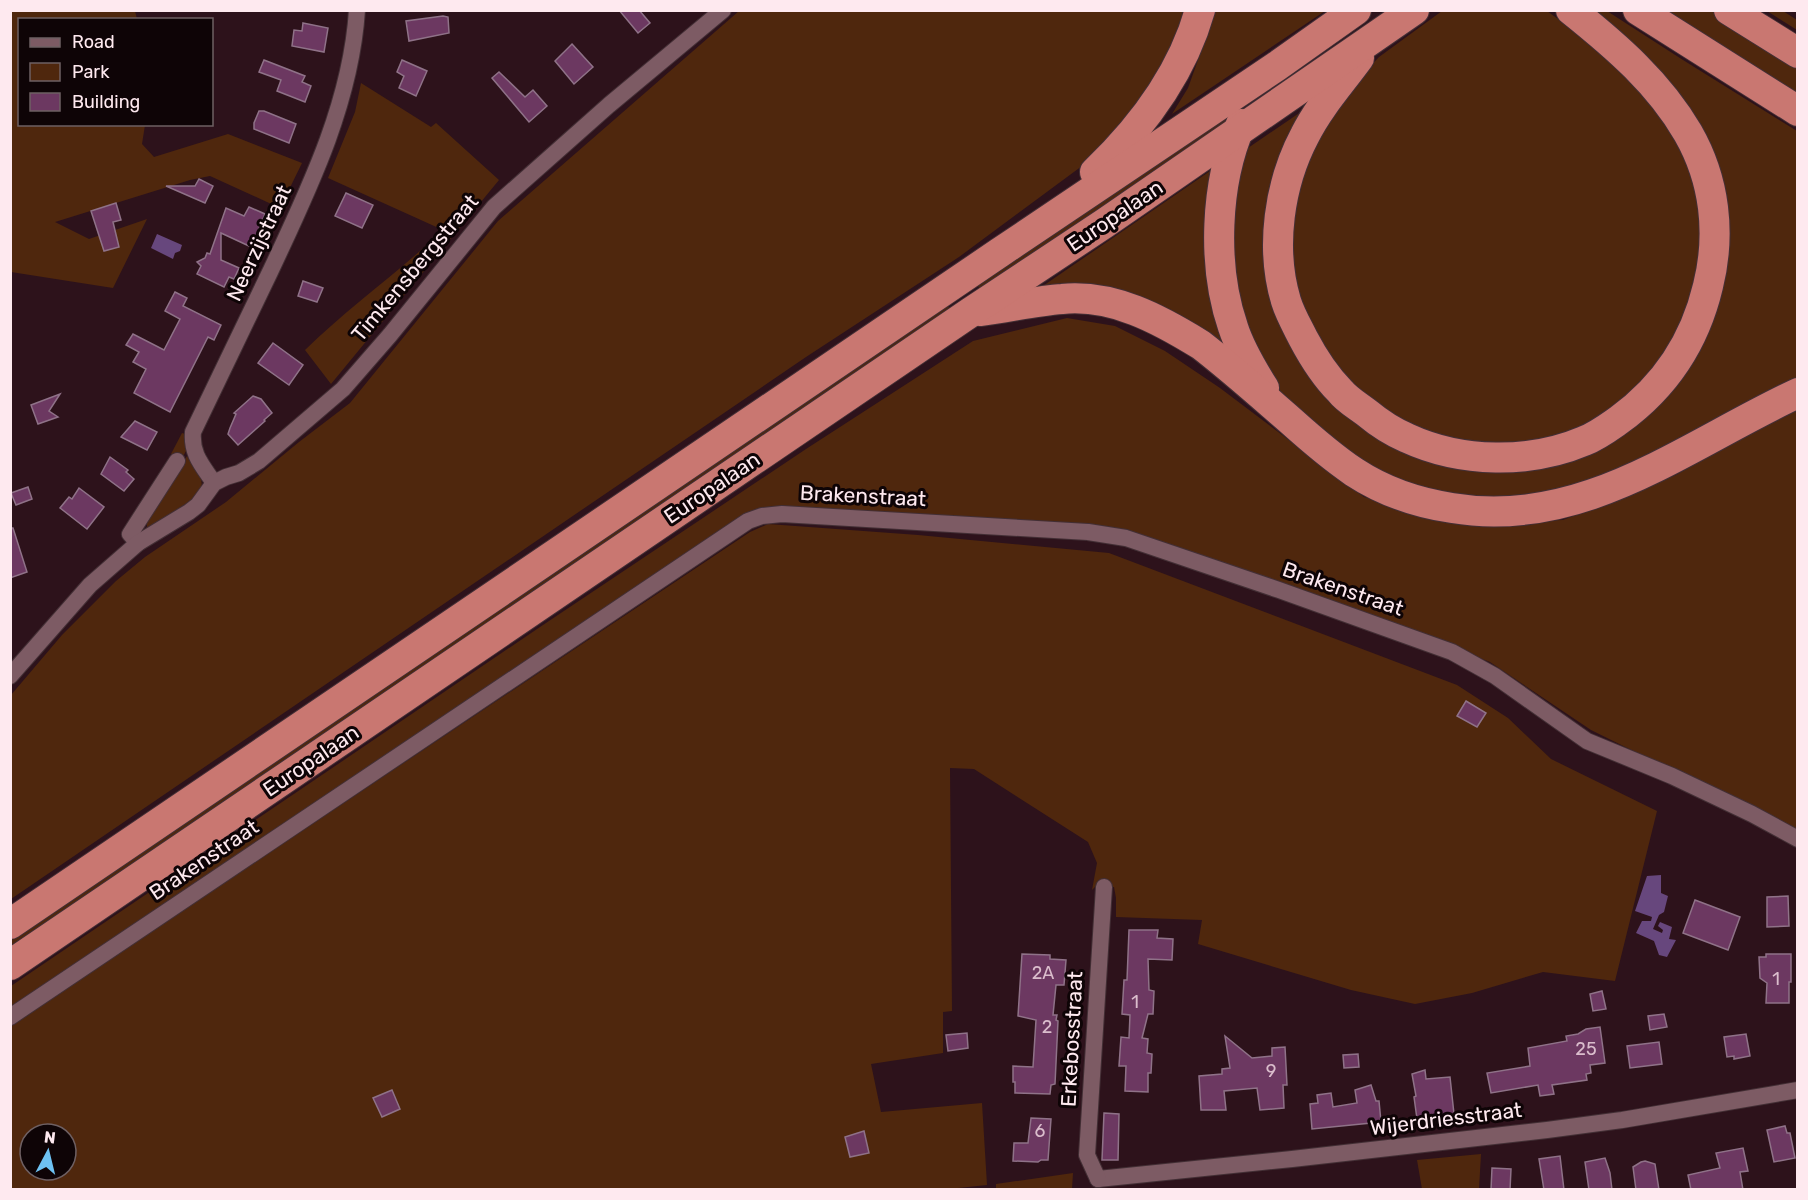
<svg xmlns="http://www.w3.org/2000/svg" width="1808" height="1200" viewBox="0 0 1808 1200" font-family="Rubik,sans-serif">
<rect width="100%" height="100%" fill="#2d121b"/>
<g fill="#4f270d" fill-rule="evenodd">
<polygon points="10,11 135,11 137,19 20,20 20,124 145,125 142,144 154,157 228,134 302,163 280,208 210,176 190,180 55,222 89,239 147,219 113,288 11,272"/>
<polygon points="739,11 1183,11 1176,46 1128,123 1082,166 959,257 806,357 11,899 11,695 62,635 116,581 145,557 226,502 299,442 350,403 498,221"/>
<polygon points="1212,11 1325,11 1172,114 1188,88 1203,46"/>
<polygon points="1442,11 1547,11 1617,62 1671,129 1690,164 1699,199 1703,240 1691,305 1665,354 1637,387 1604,416 1572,432 1535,443 1485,444 1441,437 1404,423 1377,408 1332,362 1300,304 1293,276 1291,239 1301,172 1345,93 1379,57"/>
<path d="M 1583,11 L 1607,11 L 1683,60 L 1797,131 L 1797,381 L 1667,450 L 1535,500 L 1466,498 L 1394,483 L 1332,447 L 1275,392 L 1231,284 L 1238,162 L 1248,148 L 1311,105 L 1284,158 L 1288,338 L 1436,457 L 1616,438 L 1727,265 C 1731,232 1729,209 1722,177 Z"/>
<polygon points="1664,11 1712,11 1797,64 1797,95"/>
<polygon points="1767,11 1783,11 1797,20 1797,30"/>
<path d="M 361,83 L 431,127 L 436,123 L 499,180 L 331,384 L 305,350 C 349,307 399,272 443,230 L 328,178 L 355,112 Z"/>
<polygon points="1233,108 1228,125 981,291 975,281"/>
<polygon points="1213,169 1214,174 1204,220 1208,260 1227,344 1215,344 1040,288"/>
<polygon points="945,303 953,312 11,951 11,934"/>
<polygon points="1067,318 1115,326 1165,351 1220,388 1364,497 1462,523 1563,520 1676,475 1771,419 1797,409 1797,832 1591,730 1490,662 1323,598 1121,530 770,508 11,1011 11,986 540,627 806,449 973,341"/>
<polygon points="182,433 185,434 186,451 181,460 171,454"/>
<path d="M 187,456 C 195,472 206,475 200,494 L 150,528 L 147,527 L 147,523 Z"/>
<path d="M 768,524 L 918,535 L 1109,553 L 1457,685 L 1508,718 L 1551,759 L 1657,811 L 1615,981 L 1543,972 L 1472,993 L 1415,1004 L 1351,990 L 1198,944 L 1202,920 L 1116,917 L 1116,898 L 1114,887 L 1096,886 L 1092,890 L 1097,863 L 1088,842 L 974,769 L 950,768 L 952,1011 L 943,1012 L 943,1053 L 871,1064 L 881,1112 L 982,1103 L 987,1185 L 939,1190 L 11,1190 L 11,1025 L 750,532 ZM 30,1134 L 66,1134 L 66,1170 L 30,1170 Z"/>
<polygon points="1481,1154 1479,1189 1422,1189 1417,1160"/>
<polygon points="1073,1173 1072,1189 996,1189 996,1184"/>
</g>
<g fill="#67477d">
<polygon points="157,234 182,245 180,251 175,253 173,259 151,248"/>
<polygon points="1661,875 1661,893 1668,896 1664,912 1659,915 1653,929 1662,933 1663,930 1658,926 1660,922 1672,927 1669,939 1676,940 1667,957 1659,955 1654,941 1636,933 1642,921 1651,921 1652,917 1635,911 1647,876"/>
</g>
<g fill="#6c3861" stroke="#8f7288" stroke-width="1.5">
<polygon points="619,10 639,10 650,23 638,33"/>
<polygon points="443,16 448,17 449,33 409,41 406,21"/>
<polygon points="303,23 328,28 324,52 292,46 294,30 302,31"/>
<polygon points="572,44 593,67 574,84 555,61"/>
<polygon points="264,60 305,76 302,82 311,86 305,102 277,91 281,80 259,72"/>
<polygon points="402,60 427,71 416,96 399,88 404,76 397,72"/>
<polygon points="499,72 525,97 533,90 547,106 529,122 492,78"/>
<polygon points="259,111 264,111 296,124 289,143 254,129 254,123"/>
<polygon points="199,179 213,186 205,203 166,186 195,186"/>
<polygon points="346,193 373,205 362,228 335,216"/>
<polygon points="116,203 121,220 113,222 119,247 104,251 91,211"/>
<polygon points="249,207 265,214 256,236 249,246 221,233 221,260 239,268 234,279 229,277 224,287 197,274 201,266 197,262 205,258 207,253 210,254 226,208 244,216"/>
<polygon points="303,281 323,288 317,302 298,296"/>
<polygon points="175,292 187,298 183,306 221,325 214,340 208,337 170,412 134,393 146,369 133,362 139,352 126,345 133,334 164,350 180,319 165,311"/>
<polygon points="273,343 303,365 289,385 258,363"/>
<polygon points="60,394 49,411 58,417 38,424 31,405"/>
<polygon points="253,396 261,399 272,413 264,420 265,421 238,445 228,434 230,428 236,414 234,413"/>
<polygon points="135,421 157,432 147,450 121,437"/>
<polygon points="110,457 128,470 126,472 134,479 124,491 101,474"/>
<polygon points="28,487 32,499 16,505 11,493"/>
<polygon points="79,488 104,507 87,529 60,508 69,497 72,499"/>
<polygon points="10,528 13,528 27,572 10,578"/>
<polygon points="1466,701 1486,713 1477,727 1457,716"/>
<polygon points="1788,896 1789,926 1767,927 1767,897"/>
<polygon points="1695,900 1740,917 1728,950 1683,933"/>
<polygon points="1129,930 1158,930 1157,938 1173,939 1172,960 1148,959 1149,990 1154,991 1153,1014 1148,1014 1142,1038 1148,1039 1147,1053 1152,1054 1151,1073 1148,1073 1148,1092 1125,1091 1126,1066 1119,1066 1121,1037 1129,1038 1130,1015 1122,1014 1124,980 1127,980"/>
<polygon points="1022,954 1050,955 1050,959 1066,960 1064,985 1056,985 1053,1015 1057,1015 1056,1020 1058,1021 1055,1084 1051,1085 1050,1094 1015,1093 1015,1082 1013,1082 1013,1066 1033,1067 1036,1020 1018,1016"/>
<polygon points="1766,954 1791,954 1791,982 1789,982 1789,1003 1766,1003 1767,983 1760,978 1759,957 1766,957"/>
<polygon points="1602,991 1606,1009 1593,1011 1590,994"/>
<polygon points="1664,1014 1667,1027 1650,1030 1648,1016"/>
<polygon points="1600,1027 1605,1063 1590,1065 1591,1073 1586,1074 1587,1080 1552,1085 1554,1094 1540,1096 1538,1085 1491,1093 1487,1073 1530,1066 1528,1048 1567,1041 1566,1036 1578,1034 1586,1029"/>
<polygon points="967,1033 968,1048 948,1051 946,1035"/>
<polygon points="1746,1034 1750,1056 1734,1059 1734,1056 1727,1057 1724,1037"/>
<polygon points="1225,1036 1252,1058 1272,1056 1272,1048 1285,1047 1287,1085 1283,1085 1284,1108 1260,1110 1257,1088 1224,1091 1226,1110 1201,1110 1199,1076 1222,1074 1222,1069 1230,1068"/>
<polygon points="1659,1042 1662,1064 1630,1068 1627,1046"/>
<polygon points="1358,1054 1359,1067 1344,1068 1343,1055"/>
<polygon points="1425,1070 1426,1079 1450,1077 1454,1114 1417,1119 1414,1097 1416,1096 1412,1074"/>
<polygon points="1371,1085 1376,1101 1379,1101 1381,1122 1312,1129 1310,1104 1318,1103 1317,1095 1331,1093 1333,1107 1357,1103 1355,1090"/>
<polygon points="392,1090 400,1109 382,1117 373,1098"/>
<polygon points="1104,1113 1119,1114 1118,1160 1102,1160"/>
<polygon points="1031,1118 1051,1119 1048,1160 1041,1160 1038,1162 1013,1161 1014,1143 1028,1143"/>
<polygon points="1785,1126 1787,1133 1790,1133 1795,1158 1774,1162 1767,1130"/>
<polygon points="864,1131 869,1153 850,1157 845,1137"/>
<polygon points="1743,1148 1748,1171 1740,1172 1743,1190 1691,1190 1688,1175 1720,1168 1716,1153"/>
<polygon points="1560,1156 1564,1190 1544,1190 1539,1159"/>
<polygon points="1605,1158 1610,1173 1612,1190 1589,1190 1585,1162"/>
<polygon points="1645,1161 1655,1164 1659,1190 1636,1190 1633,1167 1641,1162"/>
<polygon points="1492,1168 1511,1169 1510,1190 1491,1190"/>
</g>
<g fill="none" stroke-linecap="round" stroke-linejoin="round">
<g stroke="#432f35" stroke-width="18">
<g id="street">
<path d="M 214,483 C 202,465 191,454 193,432 C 219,379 244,325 270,272 C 309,189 351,103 357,10"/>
<polyline points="138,543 130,534 177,461"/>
<polyline points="10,676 90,585 138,543 189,512 198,505 214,483 226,477 239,473 259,461 343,389 390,335 494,207 609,105 723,10"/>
<polyline points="10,1017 748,521 762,516 782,514 1088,532 1126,538 1279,590 1452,652 1495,676 1587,741 1672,776 1752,814 1798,839"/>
<polyline points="1098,1179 1292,1159 1547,1130 1622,1120 1798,1090"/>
<polyline points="1098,1179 1087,1155 1104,887"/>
</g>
</g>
<g stroke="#432f35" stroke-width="32">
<g id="highway">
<polyline points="1638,10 1798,111"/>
<polyline points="1729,10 1798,53"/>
<path d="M 1359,58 C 1340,84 1319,107 1305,135 C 1279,184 1270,248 1286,301 C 1290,314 1297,326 1303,338 C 1313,357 1325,376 1340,391 C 1347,400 1358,406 1367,413 C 1379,423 1393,432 1407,438 C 1461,463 1530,464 1584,441 C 1597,436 1609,427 1619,420 C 1666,386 1695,341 1708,286 C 1721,234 1715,180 1688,133 C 1659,83 1616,46 1571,10"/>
<path d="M 1241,124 C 1215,183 1212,266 1233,327 C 1240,349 1252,369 1264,388"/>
<path d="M 1095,172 C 1142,127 1182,74 1200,10"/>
<path d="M 980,311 C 1007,308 1034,301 1062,299 C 1113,294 1159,319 1201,345 C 1232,369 1261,395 1291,421 C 1311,439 1332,457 1354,472 C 1383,491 1418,503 1452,508 C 1583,530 1686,445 1798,393"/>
<polyline points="10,924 999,253 1277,66 1356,10"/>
<polyline points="10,965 971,312 1105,223 1414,10"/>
</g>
</g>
<use href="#street" stroke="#7d5b64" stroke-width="16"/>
<use href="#highway" stroke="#c97771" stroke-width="30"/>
</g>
<g text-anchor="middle" stroke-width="6" stroke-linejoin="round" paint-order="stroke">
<g font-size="18" fill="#dabdcc">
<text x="1043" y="979">2A</text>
<text x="1776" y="985">1</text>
<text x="1135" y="1008">1</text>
<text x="1047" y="1033">2</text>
<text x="1586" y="1055">25</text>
<text x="1271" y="1077">9</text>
<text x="1040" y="1137">6</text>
</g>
<g font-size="21" fill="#fee9ef" stroke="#0e0406">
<text transform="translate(1115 216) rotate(-34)" y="7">Europalaan</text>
<text transform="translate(259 243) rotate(-65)" y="7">Neerzijstraat</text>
<text transform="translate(415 268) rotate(-50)" y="7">Timkensbergstraat</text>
<text transform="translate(712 488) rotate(-34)" y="7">Europalaan</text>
<text transform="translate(863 496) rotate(3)" y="7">Brakenstraat</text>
<text transform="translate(1343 589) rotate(19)" y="7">Brakenstraat</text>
<text transform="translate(311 761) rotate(-34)" y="7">Europalaan</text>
<text transform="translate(204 860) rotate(-34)" y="7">Brakenstraat</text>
<text transform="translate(1072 1039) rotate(-87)" y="7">Erkebosstraat</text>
<text transform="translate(1446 1119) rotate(-7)" y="7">Wijerdriesstraat</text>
</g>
</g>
<rect width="1808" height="1200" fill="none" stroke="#fee9ef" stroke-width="24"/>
<rect x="18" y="18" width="195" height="108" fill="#0e0406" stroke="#6e6063" stroke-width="1.5"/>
<rect x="30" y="38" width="30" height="9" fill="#7d5b64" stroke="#6e6063" stroke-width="1.5"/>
<text x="72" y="48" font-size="18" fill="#fee9ef">Road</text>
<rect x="30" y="63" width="30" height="18" fill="#4f270d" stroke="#6e6063" stroke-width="1.5"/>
<text x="72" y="78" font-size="18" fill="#fee9ef">Park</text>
<rect x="30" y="93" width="30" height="18" fill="#6c3861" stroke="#6e6063" stroke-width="1.5"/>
<text x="72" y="108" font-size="18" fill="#fee9ef">Building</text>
<g transform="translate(48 1152) rotate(7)"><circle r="28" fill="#0e0406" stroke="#6e6063" stroke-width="1.5"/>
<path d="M0-4.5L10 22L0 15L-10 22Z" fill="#6ec2f3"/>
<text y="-9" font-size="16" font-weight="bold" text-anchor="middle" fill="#fee9ef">N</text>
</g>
</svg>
